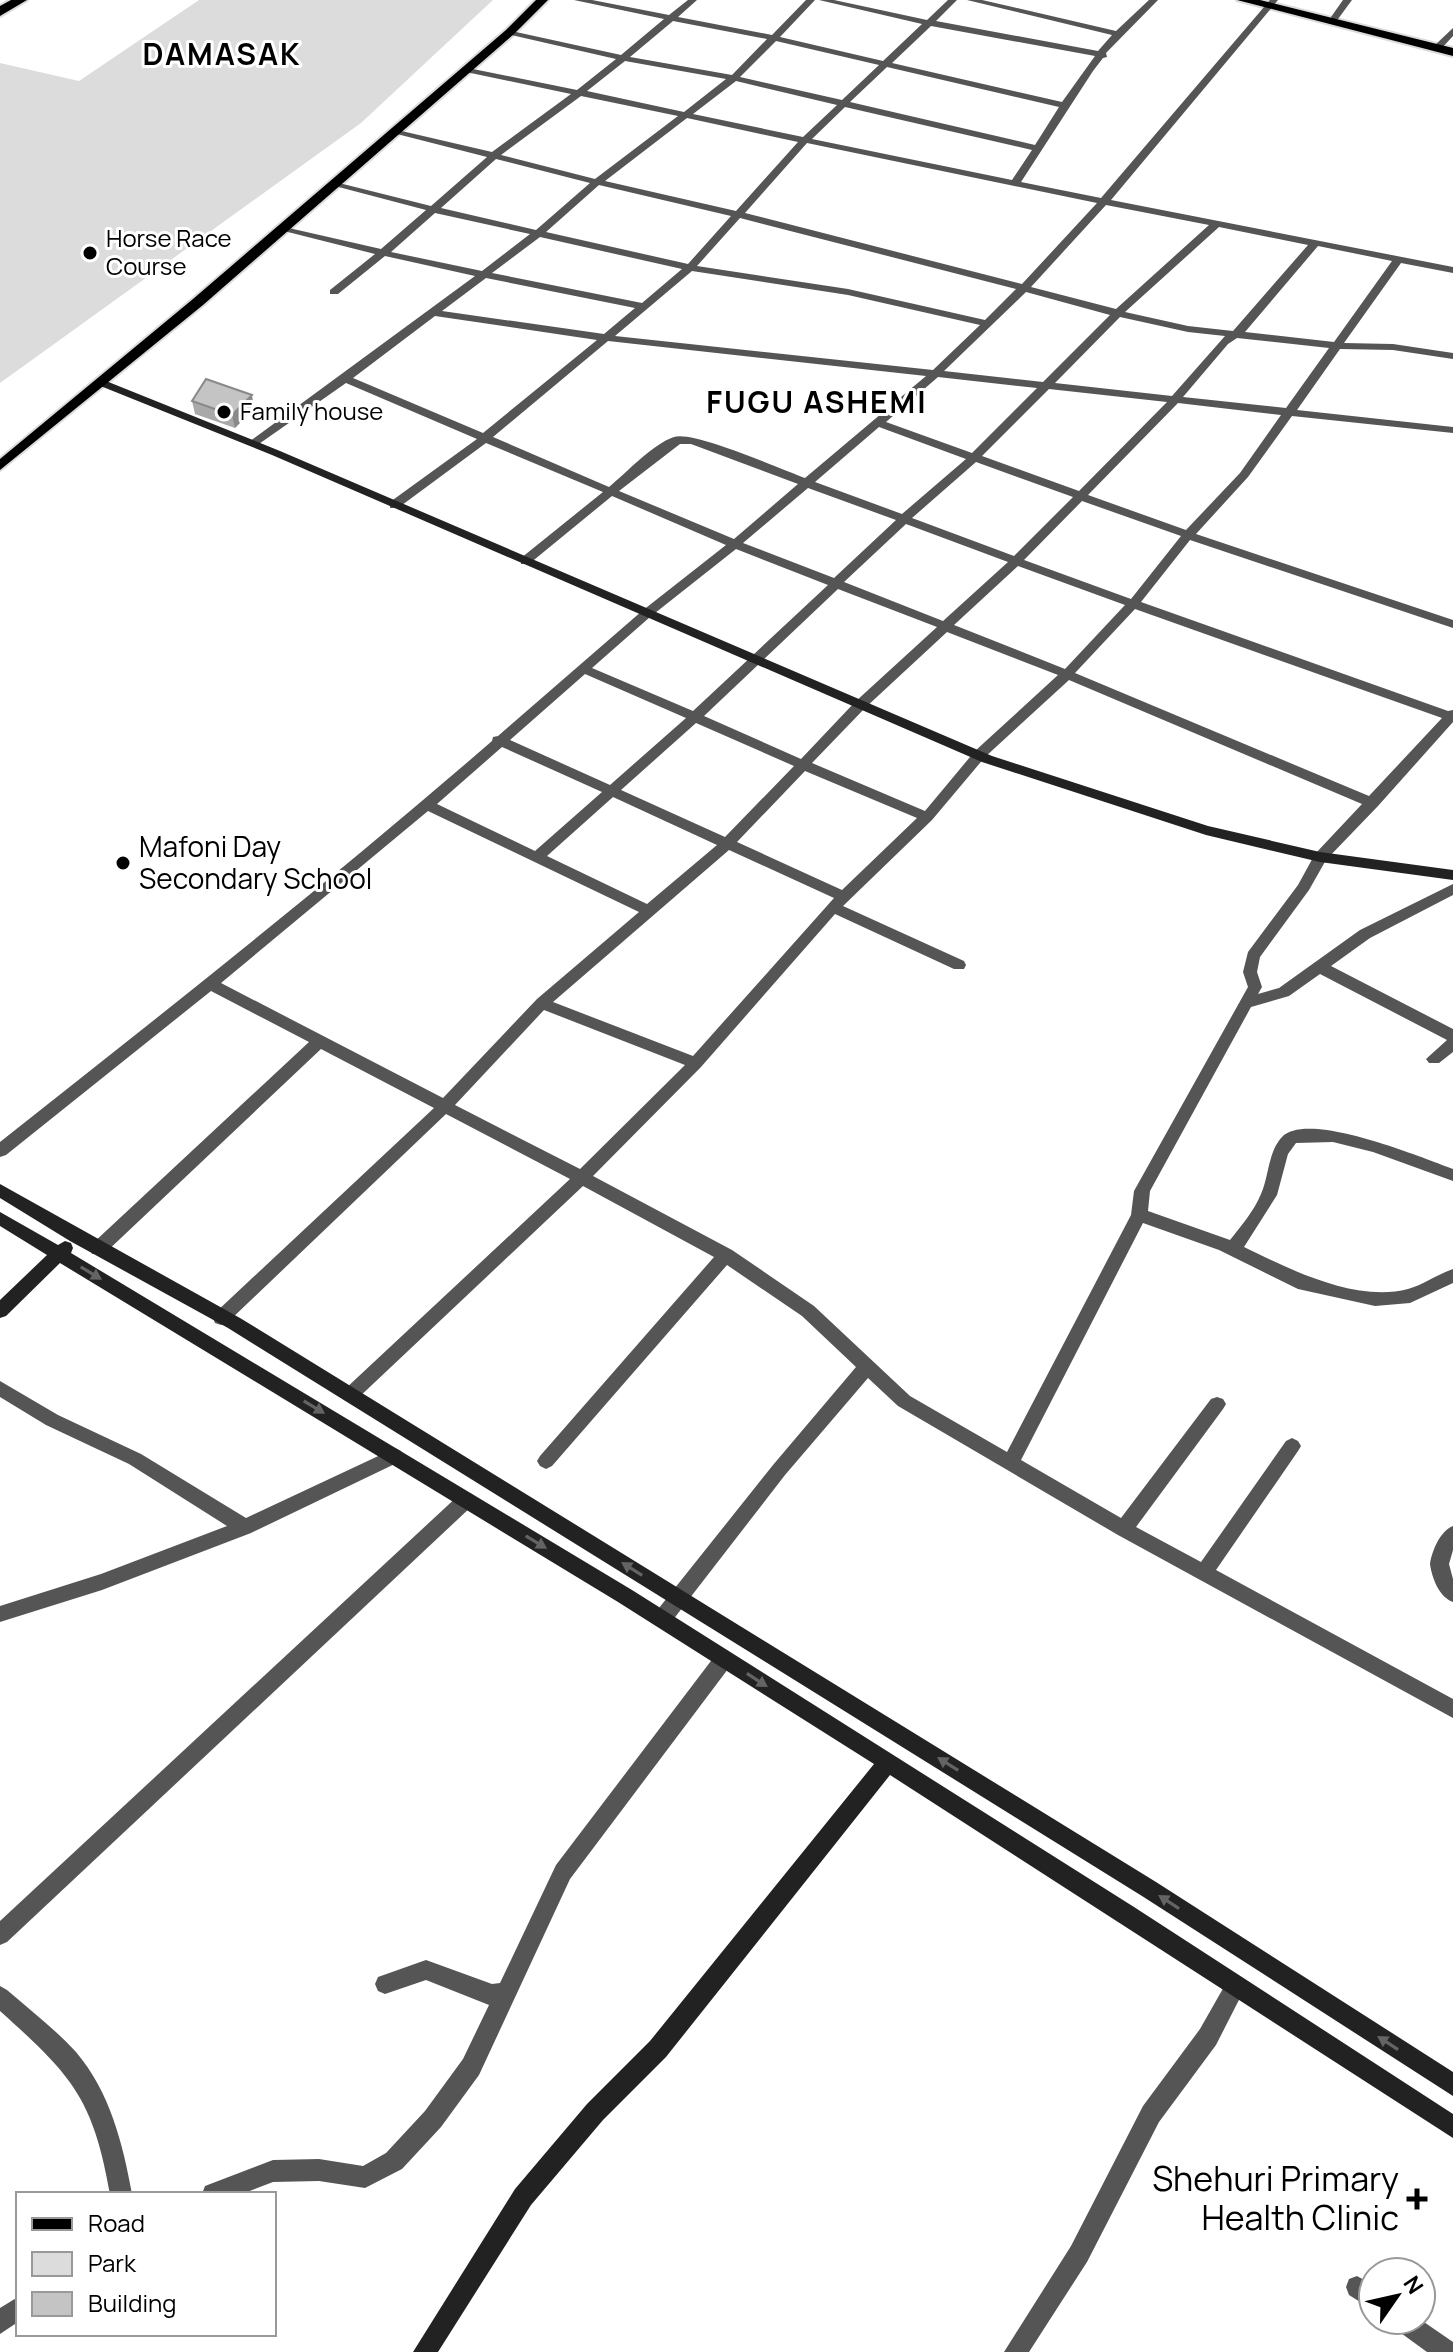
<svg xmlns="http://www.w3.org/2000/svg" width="1453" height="2352" viewBox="0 0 1453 2352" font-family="Manrope,sans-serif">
<rect width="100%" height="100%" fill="#fff"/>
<polygon fill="#dcdcdc" points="199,0 493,0 361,123 0,383 0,63 79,81"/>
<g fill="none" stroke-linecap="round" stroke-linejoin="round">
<g stroke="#dbdbdb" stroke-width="4">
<polygon id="primary" points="536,0 548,0 514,34 203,305 0,470 0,459 193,299 506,30"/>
</g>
<g stroke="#dbdbdb" stroke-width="4">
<g id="highway">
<polygon points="11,0 27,0 0,16 0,6"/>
<polygon points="1237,0 1260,0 1453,48 1453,56"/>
</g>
</g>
<g fill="#555" fill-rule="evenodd">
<path d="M 574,0 L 592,0 L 669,15 L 688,0 L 697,0 L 678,17 L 772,35 L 806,0 L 815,0 L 780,37 L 883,61 L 922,24 L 819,0 L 834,0 L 927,20 L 948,0 L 957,0 L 936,21 L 1098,51 L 1112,35 L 967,0 L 982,0 L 1116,31 L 1149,0 L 1158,0 L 1106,53 L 1107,57 L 1103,58 L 1093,71 L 1021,182 L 1101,198 L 1270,0 L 1278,0 L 1111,200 L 1453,267 L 1453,273 L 1401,263 L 1344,343 L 1393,344 L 1453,353 L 1453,359 L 1393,350 L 1340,349 L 1297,410 L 1453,427 L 1453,433 L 1292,416 L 1248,477 L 1196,534 L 1453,620 L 1453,628 L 1190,540 L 1141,602 L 1448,711 L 1453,710 L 1453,722 L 1378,806 L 1326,860 L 1309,890 L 1260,957 L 1257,972 L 1262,987 L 1258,994 L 1279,988 L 1360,930 L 1453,884 L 1453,895 L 1370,938 L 1331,966 L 1453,1029 L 1453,1052 L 1439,1063 L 1429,1063 L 1426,1059 L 1447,1040 L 1320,974 L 1289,996 L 1251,1007 L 1150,1191 L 1148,1211 L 1230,1240 C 1241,1226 1254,1211 1261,1194 C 1269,1176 1268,1152 1282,1137 C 1308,1110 1422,1158 1453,1169 L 1453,1181 L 1373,1152 L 1333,1142 L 1296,1143 L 1288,1154 L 1277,1195 L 1244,1247 C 1289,1269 1356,1303 1408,1289 C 1423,1285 1438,1274 1453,1269 L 1453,1283 L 1410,1303 L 1375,1306 L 1298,1289 L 1219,1250 L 1143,1223 L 1021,1460 L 1121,1518 L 1211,1399 L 1217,1397 L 1223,1399 L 1226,1404 L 1223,1409 L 1136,1527 L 1201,1562 L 1286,1441 L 1292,1438 L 1298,1441 L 1301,1446 L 1298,1451 L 1216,1570 L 1453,1699 L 1453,1718 L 1118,1535 L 898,1406 L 868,1378 L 785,1475 L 669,1625 L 662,1627 L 655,1625 L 653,1619 L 655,1613 L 773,1465 L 856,1367 L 802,1316 L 727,1265 L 552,1466 L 546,1469 L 540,1466 L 537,1461 L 540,1456 L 714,1257 L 583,1186 L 356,1400 L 350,1402 L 344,1400 L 341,1395 L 344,1390 L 570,1179 L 446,1114 L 227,1323 L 221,1325 L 215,1323 L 213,1318 L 215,1313 L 434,1108 L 321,1049 L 104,1254 L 92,1254 L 90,1249 L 92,1244 L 309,1042 L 211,991 L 6,1155 L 0,1157 L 0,1142 C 166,1011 332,880 492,741 L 493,737 L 498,736 L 642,611 L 726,545 L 612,496 L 529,564 L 521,564 L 521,558 L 603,492 L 486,443 L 398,508 L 390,508 L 390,502 L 477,439 L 346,383 L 256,446 L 246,444 L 475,276 L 385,256 L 338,294 L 330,294 L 330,290 L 375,254 L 280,230 L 280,226 L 381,249 L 426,210 L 331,185 L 331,181 L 431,206 L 487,157 L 393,133 L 393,129 L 492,152 L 571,94 L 466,72 L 463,71 L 463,67 L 577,90 L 616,59 L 507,34 L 507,30 L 621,55 L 664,19 ZM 673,21 L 767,39 L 732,75 L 630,57 ZM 931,26 L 1095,56 L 1062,102 L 892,63 ZM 776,41 L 879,65 L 842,100 L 740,77 ZM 625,61 L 726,79 L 684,112 L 587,91 ZM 887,67 L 1059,107 L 1035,145 L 850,102 ZM 736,81 L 837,105 L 803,137 L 693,114 ZM 581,96 L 678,116 L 595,179 L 501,155 ZM 845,107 L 1032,150 L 1012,180 L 812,139 ZM 687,118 L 798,142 L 736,211 L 605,181 ZM 807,143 L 1097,203 L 1022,284 L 745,213 ZM 496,159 L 590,183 L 536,230 L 441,208 ZM 599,185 L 731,216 L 688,264 L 546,232 ZM 1106,205 L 1209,225 L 1116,309 L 1031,287 ZM 435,213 L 530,234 L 482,271 L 391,252 ZM 740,218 L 1016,289 L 985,320 L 848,289 L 697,266 ZM 1219,227 L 1308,245 L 1233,331 L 1188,326 L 1125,312 ZM 540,237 L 682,269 L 642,303 L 492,273 ZM 1318,246 L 1392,261 L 1334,342 L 1245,332 ZM 692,271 L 848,295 L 980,325 L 933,370 L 615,336 ZM 486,278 L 635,308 L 604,334 L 442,311 ZM 1026,292 L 1110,315 L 1043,382 L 944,371 ZM 435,316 L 597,340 L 483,433 L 353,378 ZM 1120,317 L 1188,332 L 1225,336 L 1172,396 L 1055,383 ZM 1237,338 L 1329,348 L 1286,408 L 1183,397 L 1228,344 ZM 608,341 L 926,376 L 805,478 C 780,469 695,431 674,437 C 654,443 626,473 609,487 L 493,437 ZM 938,377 L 1037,388 L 972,453 L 886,422 ZM 1049,389 L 1167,402 L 1079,491 L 982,456 ZM 1178,403 L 1281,415 L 1240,473 L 1186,530 L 1088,495 ZM 879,427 L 966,459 L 902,514 L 815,482 ZM 680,444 L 691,444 L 798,484 L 734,539 L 619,491 ZM 976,462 L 1073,497 L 1014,556 L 912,518 ZM 808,488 L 896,520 L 834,578 L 743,543 ZM 1082,501 L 1181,536 L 1131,599 L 1024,560 ZM 906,524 L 1008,562 L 943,621 L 844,582 ZM 736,549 L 828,585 L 693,711 L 592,668 L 650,617 ZM 1018,566 L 1125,605 L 1065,669 L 954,625 ZM 838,589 L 937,627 L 855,702 L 801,759 L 704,716 ZM 1135,609 L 1442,718 L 1369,796 L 1075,673 ZM 947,632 L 1058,675 L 975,751 L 925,811 L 812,763 L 865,708 ZM 585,674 L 686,718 L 610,785 L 510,740 ZM 1069,680 L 1362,804 L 1315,854 L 1298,885 L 1248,952 L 1243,972 L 1248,987 L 1134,1191 L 1131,1215 L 1007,1452 L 910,1396 L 814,1306 L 732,1250 L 593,1176 L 701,1067 L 835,914 L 954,969 L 964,969 L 966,965 L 964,961 L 843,906 L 932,820 L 985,757 ZM 696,723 L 794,766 L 725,837 L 621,790 ZM 502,747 L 602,792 L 535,851 L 437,804 ZM 805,771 L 917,818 L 842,890 L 737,842 ZM 613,797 L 717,845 L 647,904 L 547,856 ZM 428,811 L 639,912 L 537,999 L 443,1098 L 221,983 ZM 729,850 L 834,898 L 693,1056 L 553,1002 ZM 544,1010 L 685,1065 L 580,1169 L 455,1105 Z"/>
<polygon points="1343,0 1352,0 1338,19 1332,19 1331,17"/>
<polygon points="1453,28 1453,36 1440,50 1434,50 1434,46"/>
<polygon points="0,1381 58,1415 141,1454 246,1518 389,1451 395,1448 401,1451 404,1456 401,1461 251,1533 102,1590 0,1622 0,1606 101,1574 227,1526 129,1464 46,1425 0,1397"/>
<polygon points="466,1492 472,1494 475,1500 472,1506 7,1942 0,1945 0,1921 460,1494"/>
<path d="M 1453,1526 L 1453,1550 L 1449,1564 L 1453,1579 L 1453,1602 C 1439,1597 1432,1578 1430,1564 C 1432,1551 1440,1531 1453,1526 Z"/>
<polygon points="724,1650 731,1653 733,1659 731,1665 570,1879 479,2075 441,2127 402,2169 365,2188 319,2181 273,2182 242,2194 202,2194 205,2186 273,2160 319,2159 363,2166 386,2153 425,2111 463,2059 489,2005 426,1980 385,1994 378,1991 375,1984 378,1977 426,1960 492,1984 500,1983 556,1865 717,1653"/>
<polygon points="1236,1975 1243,1978 1246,1985 1243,1992 1216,2045 1159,2122 1087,2262 1029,2352 1004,2352 1071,2246 1143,2106 1200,2029 1229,1978"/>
<path d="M 0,1986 L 7,1990 C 30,2010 55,2029 76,2052 C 110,2092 123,2144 132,2194 L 110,2194 C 93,2097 71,2075 0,2011 Z"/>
<polygon points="1357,2276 1373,2285 1373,2310 1349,2295 1346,2287 1349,2279"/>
<polygon points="18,2297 18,2322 0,2334 0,2308"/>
<polygon points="1391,2320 1421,2320 1453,2342 1453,2352 1427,2352 1394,2328"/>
</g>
<g fill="#222" fill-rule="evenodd">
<polygon points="98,381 106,381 280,451 992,756 1208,826 1320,852 1453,870 1453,880 1320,862 1206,835 982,762 272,455 98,385"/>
<polygon points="0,1184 240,1318 1156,1882 1453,2072 1453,2096 1142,1896 228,1328 70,1241 0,1198"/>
<polygon points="0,1212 58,1245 65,1241 71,1243 73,1248 71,1253 632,1590 1134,1907 1453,2114 1453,2138 890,1775 666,2057 603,2120 531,2205 438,2352 413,2352 515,2189 587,2104 650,2041 874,1764 618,1602 60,1263 6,1316 0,1318 0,1300 47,1255 0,1226"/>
</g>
<use href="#primary" fill="#000" fill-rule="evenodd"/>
<use href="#highway" fill="#000" fill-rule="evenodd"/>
</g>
<polygon fill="#a9a9a9" points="192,401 254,408 235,428 195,414"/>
<polygon fill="#898989" points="252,395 254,408 235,428 232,415"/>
<polygon fill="#c4c4c4" stroke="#898989" stroke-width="2" points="206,379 252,395 232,415 192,401"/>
<defs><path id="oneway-solid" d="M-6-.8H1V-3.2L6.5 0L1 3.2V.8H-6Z" transform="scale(2)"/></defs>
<g fill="#646464">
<use href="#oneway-solid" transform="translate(91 1273) rotate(31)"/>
<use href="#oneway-solid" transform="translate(314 1407) rotate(31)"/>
<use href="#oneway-solid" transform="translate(536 1542) rotate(31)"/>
<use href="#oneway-solid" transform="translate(632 1569) rotate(-148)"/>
<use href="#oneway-solid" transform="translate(757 1680) rotate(33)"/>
<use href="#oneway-solid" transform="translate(948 1764) rotate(-148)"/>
<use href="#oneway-solid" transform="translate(1169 1902) rotate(-147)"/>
<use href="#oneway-solid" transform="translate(1388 2043) rotate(-147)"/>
</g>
<g fill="#000" stroke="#fff" stroke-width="3">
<circle cx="90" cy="253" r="8"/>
<circle cx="224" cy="412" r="8"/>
<circle cx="123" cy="863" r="8"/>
<path d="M1413 2187h8v8h8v8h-8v8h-8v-8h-8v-8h8z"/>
</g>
<g text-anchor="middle" stroke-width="6" stroke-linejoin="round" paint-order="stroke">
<g font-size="24" fill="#000" stroke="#fff" text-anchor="start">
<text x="106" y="247">Horse Race<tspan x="106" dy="28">Course</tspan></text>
<text x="240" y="420">Family house</text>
</g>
<g font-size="28" fill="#000" stroke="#fff" text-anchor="start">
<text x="139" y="857">Mafoni Day<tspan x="139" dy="32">Secondary School</tspan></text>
</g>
<g font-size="30" font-weight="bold" letter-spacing="2" fill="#000" stroke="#fff">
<text x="222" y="65">DAMASAK</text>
<text x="817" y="413">FUGU ASHEMI</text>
</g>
<g font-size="34" fill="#000" stroke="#fff" text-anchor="end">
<text x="1399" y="2191">Shehuri Primary<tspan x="1399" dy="39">Health Clinic</tspan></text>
</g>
</g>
<rect x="16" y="2192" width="260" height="144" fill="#ffffff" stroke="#999999" stroke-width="2"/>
<rect x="32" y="2218" width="40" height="12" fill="#000000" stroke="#999999" stroke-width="2"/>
<text x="88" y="2232" font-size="24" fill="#000000">Road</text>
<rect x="32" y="2252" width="40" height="24" fill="#dcdcdc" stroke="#999999" stroke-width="2"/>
<text x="88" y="2272" font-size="24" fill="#000000">Park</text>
<rect x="32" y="2292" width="40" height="24" fill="#c4c4c4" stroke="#999999" stroke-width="2"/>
<text x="88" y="2312" font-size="24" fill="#000000">Building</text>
<g transform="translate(1397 2296) rotate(56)"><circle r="38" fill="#ffffff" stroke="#999999" stroke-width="2"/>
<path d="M0-6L14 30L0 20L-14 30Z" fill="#000000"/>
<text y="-12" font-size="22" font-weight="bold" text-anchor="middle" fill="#000000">N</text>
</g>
</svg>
